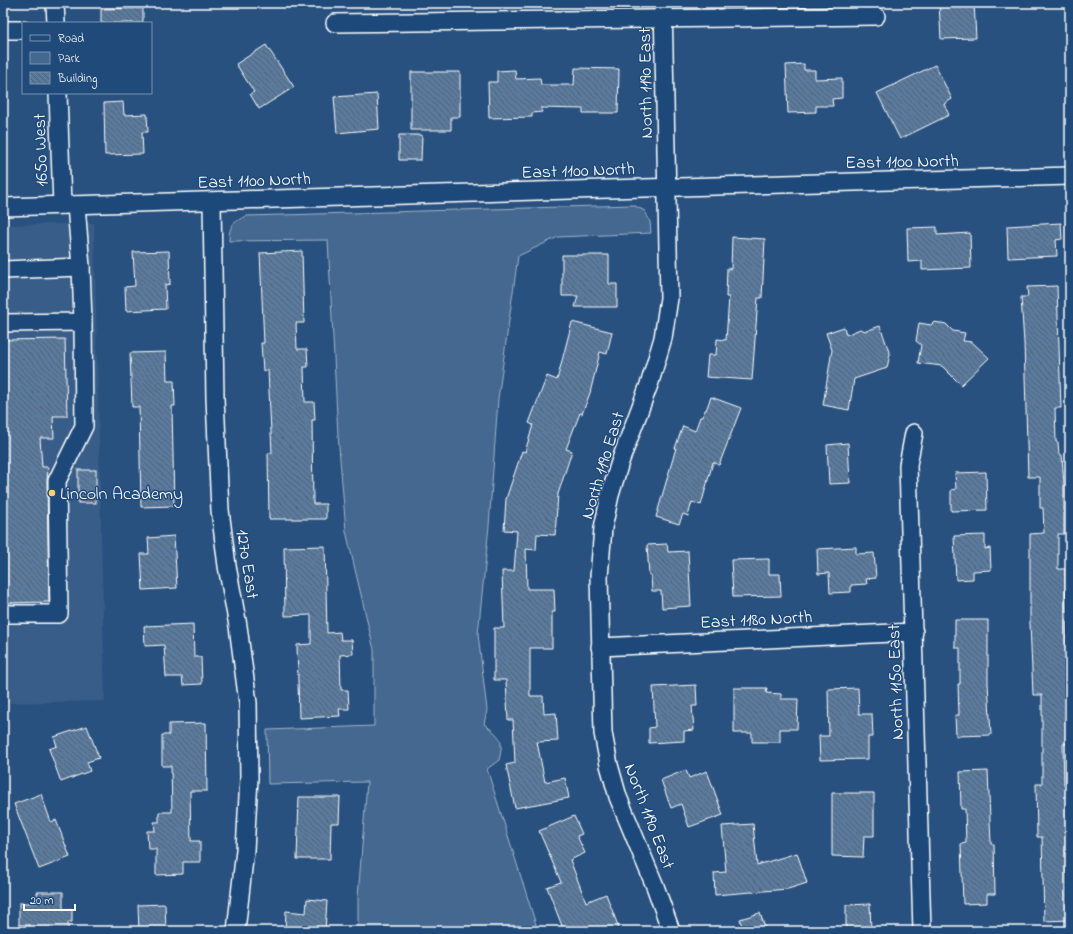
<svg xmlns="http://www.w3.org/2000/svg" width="1073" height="934" viewBox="0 0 1073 934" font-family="'Indie Flower',sans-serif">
<defs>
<pattern id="building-back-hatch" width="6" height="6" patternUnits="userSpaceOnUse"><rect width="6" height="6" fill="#5a7a9d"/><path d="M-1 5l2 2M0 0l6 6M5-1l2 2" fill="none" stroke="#536374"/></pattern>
</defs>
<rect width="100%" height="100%" fill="#28517f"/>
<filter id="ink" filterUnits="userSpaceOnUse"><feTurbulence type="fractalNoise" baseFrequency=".025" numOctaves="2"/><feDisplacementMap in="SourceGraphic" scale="8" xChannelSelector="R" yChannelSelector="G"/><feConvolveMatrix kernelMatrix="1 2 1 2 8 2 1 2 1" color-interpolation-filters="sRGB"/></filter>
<g filter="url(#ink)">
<polygon fill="#375d88" points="94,223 105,701 3,703 3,225"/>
<path fill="#446890" stroke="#a2b4c8" d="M 633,205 L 645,211 L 650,222 L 651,233 L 558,237 L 518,256 L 498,399 L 489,526 L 478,634 L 487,710 L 484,724 C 501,737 504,739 499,760 L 487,769 L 538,931 L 358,931 L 358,897 L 367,782 L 268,784 L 267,730 L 374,726 L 374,650 L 346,531 L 338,435 L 328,240 L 229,241 C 229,225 233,222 247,216 Z"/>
<g fill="url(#building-back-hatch)" stroke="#fff">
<polygon points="939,3 974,3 976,38 941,39"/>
<polygon points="143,8 143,23 101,23 101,9"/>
<polygon points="266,45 294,87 259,109 250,94 254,92 236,64"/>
<polygon points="804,64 804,70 815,70 815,79 842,78 842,98 832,99 833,106 816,106 816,112 788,113 786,65"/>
<polygon points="935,65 952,99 944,104 949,115 900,139 877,93"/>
<polygon points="575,68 619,69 618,113 583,113 583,109 541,108 542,112 532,113 532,117 489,118 488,82 497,82 497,71 515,70 516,79 540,78 541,85 574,85"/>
<polygon points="411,72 460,72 460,117 451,117 451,130 411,130"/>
<polygon points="377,94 379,129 337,133 334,97"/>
<polygon points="123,102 124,115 147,114 148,132 142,132 143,154 105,155 104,103"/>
<polygon points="399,135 422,135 421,160 399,160"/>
<polygon points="1061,223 1062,239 1056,240 1057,256 1008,258 1007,226"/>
<polygon points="937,227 937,235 970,233 971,268 922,270 922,261 908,262 907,228"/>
<polygon points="732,237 765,239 762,298 758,298 752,380 706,377 708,355 716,355 717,339 726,340 729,297 726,297 727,268 731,269"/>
<polygon points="169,251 170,284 165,285 166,309 126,311 125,287 135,286 133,252"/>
<polygon points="302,251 304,323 296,323 297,349 307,349 308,367 304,367 305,402 314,402 315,420 312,420 313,504 326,504 326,519 269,519 268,453 272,453 268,370 263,371 261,343 264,343 260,253"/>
<polygon points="562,255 609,255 609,284 617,284 617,307 575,307 578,296 562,296"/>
<polygon points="1057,286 1061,408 1055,408 1056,442 1058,442 1059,455 1062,455 1064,485 1064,534 1058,534 1058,569 1065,569 1069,744 1063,744 1064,784 1068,784 1068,818 1070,818 1070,846 1068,846 1070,920 1044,921 1042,837 1037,837 1036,784 1042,784 1042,695 1033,695 1030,623 1030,534 1044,533 1043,508 1040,508 1040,477 1028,477 1024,343 1021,297 1028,297 1027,287"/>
<polygon points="572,322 612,332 607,354 600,352 590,393 582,414 580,413 566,449 572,451 558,494 555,535 537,534 536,550 526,549 527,589 554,589 555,612 552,612 552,648 530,648 530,696 543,696 544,714 556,713 558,741 537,742 545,782 565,778 569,798 515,808 506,765 515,763 513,720 508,720 506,680 494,680 494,628 504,628 502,571 514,571 517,531 504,530 506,499 522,451 525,452 533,425 529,423 547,376 557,380"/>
<polygon points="934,322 946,324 953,331 965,333 963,341 972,342 989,358 961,385 942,366 918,363 921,345 916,341 919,323 931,325"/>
<polygon points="880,326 890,354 887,368 854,379 849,410 823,405 832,350 826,333 844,327 846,335 860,329 866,331"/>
<polygon points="65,339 67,416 53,416 54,438 40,438 42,467 48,467 47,481 49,602 3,603 3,340"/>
<polygon points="166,352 167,381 174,381 175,406 172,406 174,506 141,507 139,407 132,407 130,353"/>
<polygon points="711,397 741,408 719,465 713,462 701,505 692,502 688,516 683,514 679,524 656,517 676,448 675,448 683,426 695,431 700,417 702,417 705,410 706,410"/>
<polygon points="848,443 850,483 829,484 827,445"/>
<rect x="78" y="470" width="18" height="33"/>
<polygon points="986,472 987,510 951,511 951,490 956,489 955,473"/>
<polygon points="985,535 985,549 990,548 991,570 973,571 973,579 956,580 954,536"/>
<polygon points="174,536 177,588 143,590 141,554 149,554 148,538"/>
<polygon points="667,544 668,552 688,551 691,606 662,608 661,591 652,591 651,575 649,575 647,545"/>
<polygon points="325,546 327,633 340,632 341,640 352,640 353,654 340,655 341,690 348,690 349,709 339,709 340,716 299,718 297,645 311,644 311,615 285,616 284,547"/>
<polygon points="856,547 856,554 874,553 876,578 866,579 867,584 851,585 851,592 830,593 829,573 818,574 817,549"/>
<polygon points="769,559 769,574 780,574 781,596 733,597 731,560"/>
<polygon points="955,620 988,620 988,683 991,735 956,736 955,715 959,715 958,684 960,684 960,648 955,648"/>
<polygon points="193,624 194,657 201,657 202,684 183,685 182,677 166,677 164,645 145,646 144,626"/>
<polygon points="696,685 697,706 692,706 694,730 684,731 684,741 649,743 649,728 655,727 653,687"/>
<polygon points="734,688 767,688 766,693 781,694 781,699 798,699 797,729 780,729 780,742 752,742 752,733 734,733"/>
<polygon points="858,688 859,714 872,714 873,737 868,737 868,759 820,760 819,736 829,736 828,689"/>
<polygon points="206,723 207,791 190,791 191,841 200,841 200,862 183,862 183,874 156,875 156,849 148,849 147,831 155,831 154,822 159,822 159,812 172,812 171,766 162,766 162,735 169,735 169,724"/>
<polygon points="87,726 99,758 87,762 90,771 61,782 49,749 57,746 54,737"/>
<polygon points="686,770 689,778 707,771 723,815 689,827 681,804 671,808 661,780"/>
<polygon points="988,771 991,844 994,844 995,894 987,894 987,903 963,904 961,844 966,843 965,809 961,809 960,772"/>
<polygon points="832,793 874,793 874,836 864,836 863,857 832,856"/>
<polygon points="41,794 51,822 56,820 70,857 39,869 14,804"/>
<polygon points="299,797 340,797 339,823 331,823 330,859 297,859"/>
<polygon points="574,816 582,834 577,836 585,853 570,860 586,902 606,894 620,931 564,931 547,887 561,882 539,831"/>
<polygon points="753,824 757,865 797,853 807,883 788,889 715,895 714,873 726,872 722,826"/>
<polygon points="37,892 63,892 63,909 72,909 72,922 68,922 68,931 30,931 30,925 19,925 19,903 37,903"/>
<polygon points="307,899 327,901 325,931 285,931 286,911 306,913"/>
<polygon points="165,904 166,931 139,931 138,905"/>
<polygon points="870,904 871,931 846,931 846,905"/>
<polygon points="760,913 766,931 743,931 740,919"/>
</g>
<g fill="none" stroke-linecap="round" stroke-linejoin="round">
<g stroke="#fff" stroke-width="20">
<g id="minor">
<polyline points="55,3 56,23"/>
<polyline points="663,3 669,298 663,338 650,382 620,462 610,495 603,528 599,577 603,733 609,765 618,797 655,886 671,931"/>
<polyline points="335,23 876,16"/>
<polyline points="3,30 23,30"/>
<polyline points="58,93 62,205"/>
<polyline points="212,202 215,398 220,510 227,566 238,626 248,703 249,778 245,850 236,931"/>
<path d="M 3,207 C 359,197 714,185 1070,176"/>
<polyline points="3,270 81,267 76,205"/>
<polyline points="3,323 83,322 81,267"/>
<polyline points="914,433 908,465 922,931"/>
<polyline points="3,614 59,614 57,481 84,426 83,322"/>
<polyline points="600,647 914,632"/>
</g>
</g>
<use href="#minor" stroke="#1f4a7a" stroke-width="17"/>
</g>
</g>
<circle fill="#ffd166" stroke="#1f4a7a" stroke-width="1.5" cx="52" cy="493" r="4"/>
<g text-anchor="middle" stroke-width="3" stroke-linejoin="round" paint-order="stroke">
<g font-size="18" fill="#fff" stroke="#1f4a7a">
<text transform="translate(645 83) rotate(-91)" y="6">North 1190 East</text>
<text transform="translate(40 150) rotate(-92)" y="6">1650 West</text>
<text transform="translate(902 161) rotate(-1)" y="6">East 1100 North</text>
<text transform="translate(578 170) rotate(-2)" y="6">East 1100 North</text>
<text transform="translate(254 180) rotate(-2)" y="6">East 1100 North</text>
<text transform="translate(602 465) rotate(-73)" y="6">North 1190 East</text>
<text transform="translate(248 564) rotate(81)" y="6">1270 East</text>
<text transform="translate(756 619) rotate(-3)" y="6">East 1180 North</text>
<text transform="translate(895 682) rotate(-92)" y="6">North 1150 East</text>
<text transform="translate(650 816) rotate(69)" y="6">North 1190 East</text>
</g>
<g font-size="18" fill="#fff" stroke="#1f4a7a" text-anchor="start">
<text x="60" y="499">Lincoln Academy</text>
</g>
</g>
<rect width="1073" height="934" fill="none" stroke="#1f4a7a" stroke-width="16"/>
<rect x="8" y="8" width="1057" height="918" fill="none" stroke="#fff" stroke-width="1.5" filter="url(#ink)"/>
<rect x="22" y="22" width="130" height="72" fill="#1f4a7a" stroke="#7992af"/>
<rect x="30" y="35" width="20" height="6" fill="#1f4a7a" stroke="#7992af"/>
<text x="58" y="42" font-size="12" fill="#ffffff">Road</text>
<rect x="30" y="52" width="20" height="12" fill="#446890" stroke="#7992af"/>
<text x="58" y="62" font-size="12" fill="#ffffff">Park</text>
<rect x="30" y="72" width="20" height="12" fill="url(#building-back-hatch)" stroke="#7992af"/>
<text x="58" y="82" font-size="12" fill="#ffffff">Building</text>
<path d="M24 904v6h51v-6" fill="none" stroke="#ffffff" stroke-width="2"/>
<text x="30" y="904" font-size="12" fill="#ffffff" stroke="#1f4a7a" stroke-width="3" paint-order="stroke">20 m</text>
</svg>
